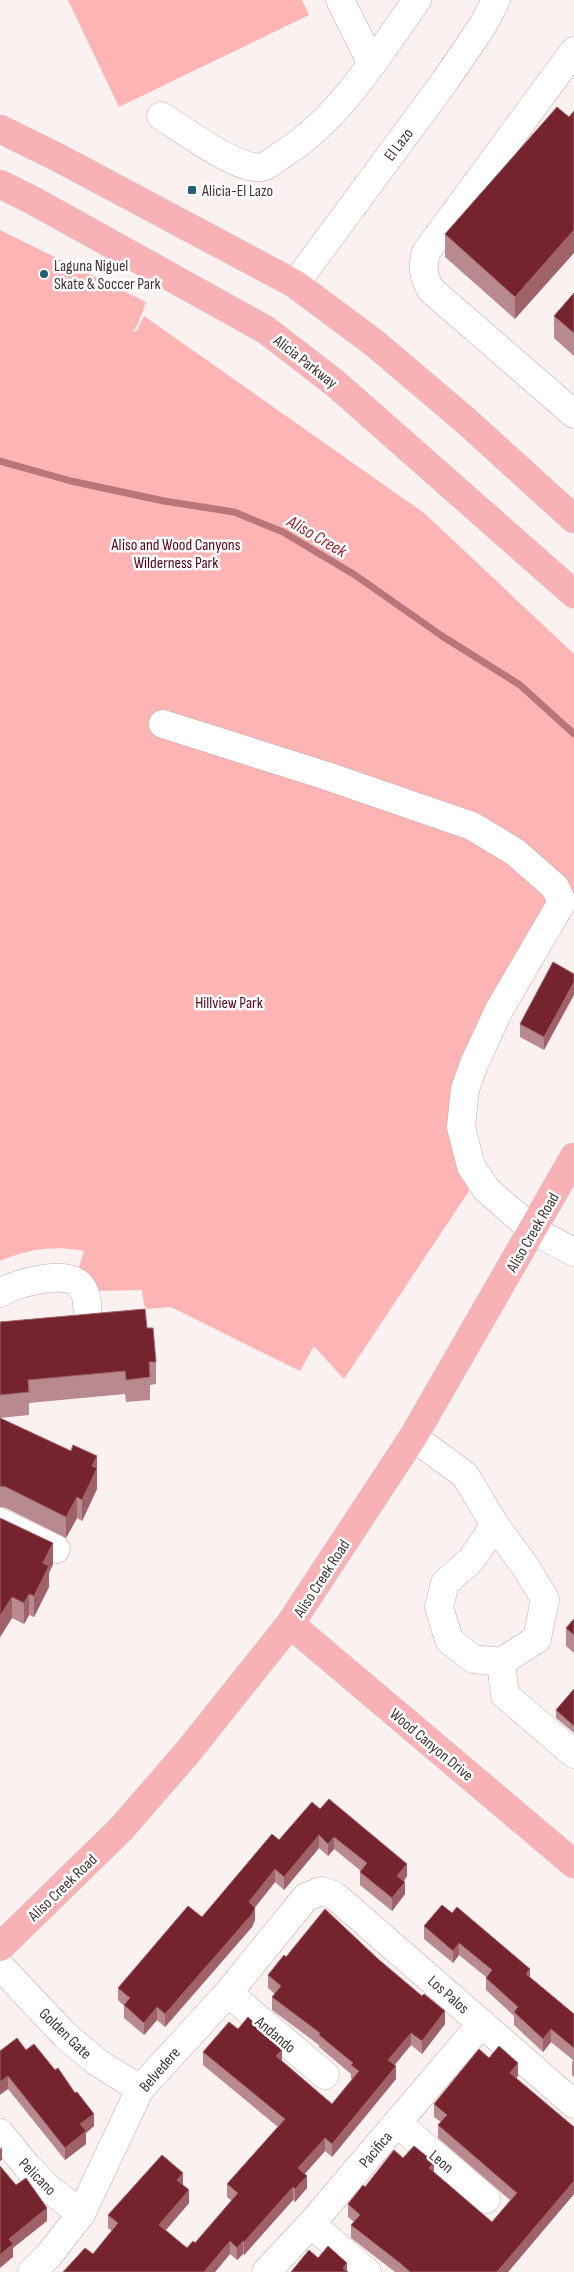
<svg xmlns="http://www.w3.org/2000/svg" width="574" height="2272" viewBox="0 0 574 2272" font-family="'Sofia Sans Condensed',sans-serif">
<rect width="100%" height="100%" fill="#fcf1f1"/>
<g fill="#fcb4b5">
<polygon points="68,0 302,0 309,15 119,107"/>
<path d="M 0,230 L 146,302 L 138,324 L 132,333 L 137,330 L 144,316 L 424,513 L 574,654 L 574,894 L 565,888 L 449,1115 L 469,1191 L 344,1379 L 314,1346 L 300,1371 L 171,1307 L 147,1309 L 144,1305 L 142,1290 L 98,1291 L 89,1277 L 79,1267 L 84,1251 C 56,1245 27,1249 0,1261 Z"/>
</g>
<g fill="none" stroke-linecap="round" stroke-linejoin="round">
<polyline stroke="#ba7578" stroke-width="7" points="0,461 71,481 164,501 234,512 283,532 355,575 442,636 520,685 574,734"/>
<g stroke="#c3aaa9" stroke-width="29">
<g id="minor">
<polyline points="340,0 372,64"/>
<path d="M 574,51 L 426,252 C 422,268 423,276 431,290 L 574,414"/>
<path d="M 161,116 C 182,129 238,171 261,167 C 266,167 273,161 277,158 C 338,122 377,56 417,0"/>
<polyline points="295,284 445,81 483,25 496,0"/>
<polyline points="163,724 324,775 472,826 515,852 555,887 562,902 499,1010 474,1064 465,1089 461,1127 471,1166 486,1189 534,1231 574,1252"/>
<path d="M 0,1293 C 15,1283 65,1270 79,1284 C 89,1294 87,1309 88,1321"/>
<polyline points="413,1437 465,1475 495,1525 471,1560 445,1583 439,1607 449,1640 473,1659 501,1662 537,1639 545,1599 525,1566 495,1525"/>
<polyline points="0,1522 56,1549"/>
<polyline points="501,1662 505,1695 574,1754"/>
<polyline points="0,1966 65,2035 97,2062 140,2089"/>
<polyline points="228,1993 325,2075"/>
<polyline points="397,2123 486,2199"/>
<polyline points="0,2133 26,2165 46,2186 81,2214"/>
<polyline points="311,2224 367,2272"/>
<polyline points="32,2272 49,2255 81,2214 140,2089 228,1993 306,1897 321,1891 334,1895 574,2104"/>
<polyline points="266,2272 311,2224 482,2023"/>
</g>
</g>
<g stroke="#d1cfcf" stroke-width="29">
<g id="major">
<polyline points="0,129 57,157 295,284 373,342 465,420 574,519"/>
<polyline points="0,184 34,201 266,330 336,384 574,594"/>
<polyline points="290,1624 574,1864"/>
<polyline points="0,1947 121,1829 187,1753 290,1624 413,1437 574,1157"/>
</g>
</g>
<use href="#minor" stroke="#fff" stroke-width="28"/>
<use href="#major" stroke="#f8b2b6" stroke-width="28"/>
</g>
<g fill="#b88a8f">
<polygon points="569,117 515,319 445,257 445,234"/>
<polygon points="574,293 574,356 554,338 554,316"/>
<polygon points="574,974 544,1050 520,1037 520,1024"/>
<polygon points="0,1322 147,1328 156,1362 156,1384 150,1385 150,1400 126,1402 125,1394 29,1403 29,1415 0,1418 71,1451 97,1456 97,1489 82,1521 77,1518 66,1538 6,1508 0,1507"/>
<polygon points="0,1518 53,1564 49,1573 49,1587 34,1617 29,1615 24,1624 12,1618 0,1637"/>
<polygon points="574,1619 574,1653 566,1646 566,1628"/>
<polygon points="574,1689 574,1733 556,1718 556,1710"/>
<polygon points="320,1809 407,1876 404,1881 405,1894 392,1911 360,1885 360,1872 361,1871 334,1849 328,1856 319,1848 284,1890 275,1882 255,1907 255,1920 252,1927 165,2027 157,2020 144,2035 124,2018 124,2006 118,2000 118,1988 202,1917 279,1840"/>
<polygon points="442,1905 574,2014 574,2077 572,2075 572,2063 573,2060 551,2042 543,2052 514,2025 514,2016 486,1990 486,1977 459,1955 453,1963 424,1939 424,1926"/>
<polygon points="286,1957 445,2024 422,2054 411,2045 395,2065 396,2079 332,2157 325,2151 305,2174 307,2188 295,2202 293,2200 244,2255 243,2254 237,2260 230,2254 215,2272 63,2272 93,2254 112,2231 108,2228 108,2215 183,2186 189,2203 166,2230 187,2248 195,2243 232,2201 227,2197 227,2184 278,2127 203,2065 203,2052 238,2029 282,2061 332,2104 352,2079 351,2078 351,2074 319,2047 319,2045 272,2010 272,1997 275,1994 268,1988 268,1975"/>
<polygon points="26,2050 94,2126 86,2133 86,2144 65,2160 8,2089 0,2051"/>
<polygon points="489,2058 518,2076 516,2078 574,2127 574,2194 508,2272 395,2272 351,2238 351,2225 354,2222 348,2217 348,2204 365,2187 403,2158 434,2172 492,2222 510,2200 438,2138 438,2125 441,2122 434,2117 434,2104"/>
</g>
<g fill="#9e6268">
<polygon points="574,230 574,253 515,319 515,297"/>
<polygon points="574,982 574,995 544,1050 544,1037"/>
<polygon points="97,1456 97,1489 82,1521 82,1500 92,1466"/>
<polygon points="77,1497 77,1518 66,1538 66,1517"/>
<polygon points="53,1543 53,1564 49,1573 49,1587 34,1617 34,1596 43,1563"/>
<polygon points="29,1594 29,1615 24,1624 24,1603"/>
<polygon points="12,1597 12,1618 0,1637 0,1616"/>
<polygon points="319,1835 319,1848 284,1890 284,1877"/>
<polygon points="334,1837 334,1849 328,1856 328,1844"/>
<polygon points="407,1864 407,1876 397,1889 397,1876"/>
<polygon points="275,1869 275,1882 249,1915 249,1902"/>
<polygon points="405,1882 405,1894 392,1911 392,1898"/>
<polygon points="255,1908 255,1920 252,1927 165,2027 165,2014"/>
<polygon points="459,1943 459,1955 453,1963 453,1951"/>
<polygon points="530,1969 530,1982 526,1974"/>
<polygon points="157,2007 157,2020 144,2035 144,2023"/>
<polygon points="445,2011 445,2024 422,2054 422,2041"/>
<polygon points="551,2029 551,2042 543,2052 543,2039"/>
<polygon points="411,2033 411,2045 388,2072 388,2060"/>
<polygon points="282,2050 282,2062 276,2056"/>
<polygon points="518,2063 518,2076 510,2086 510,2073"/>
<polygon points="396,2066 396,2079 332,2157 332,2144"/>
<polygon points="8,2076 8,2089 0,2095 0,2082"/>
<polygon points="94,2114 94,2126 86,2133 86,2144 65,2160 65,2148 80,2124"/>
<polygon points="325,2138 325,2151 298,2181 298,2168"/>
<polygon points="2,2147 2,2160 0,2161 0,2149"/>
<polygon points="434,2162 434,2175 429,2168"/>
<polygon points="183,2173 183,2186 177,2180"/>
<polygon points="307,2176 307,2188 295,2202 295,2189"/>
<polygon points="574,2181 574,2194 508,2272 497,2272"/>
<polygon points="293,2187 293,2200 244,2255 244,2242"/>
<polygon points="189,2190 189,2203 159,2238 159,2225"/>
<polygon points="47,2208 47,2221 13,2248 13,2257 0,2268 0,2255 9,2239"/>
<polygon points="230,2241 230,2254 215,2272 204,2272"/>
<polygon points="243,2241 243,2254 237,2260 237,2248"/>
<polygon points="347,2263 347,2272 343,2268"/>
</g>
<g fill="#75242d" stroke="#9e6268">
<polygon points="557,107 569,117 574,111 574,230 515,297 445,234"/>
<polygon points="574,293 574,333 554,316"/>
<polygon points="553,962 574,974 574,982 544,1037 520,1024"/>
<polygon points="145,1309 147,1328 153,1328 156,1362 149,1362 150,1377 126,1380 125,1371 28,1380 29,1392 0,1395 0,1322"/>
<polygon points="0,1418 71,1451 73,1445 97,1456 92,1466 97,1468 82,1500 77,1497 66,1517 6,1487 0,1486"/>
<polygon points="0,1518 53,1543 43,1563 49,1566 34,1596 29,1594 24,1603 12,1597 0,1616"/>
<polygon points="574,1619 574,1635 566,1628"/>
<polygon points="574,1689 574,1726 556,1710"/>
<polygon points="329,1799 407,1864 397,1876 405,1882 392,1898 360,1872 367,1863 334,1837 328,1844 319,1835 284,1877 275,1869 249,1902 255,1908 252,1914 165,2014 157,2007 144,2023 124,2005 130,1998 118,1988 188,1906 202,1917 272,1834 279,1840 312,1802 320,1809"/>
<polygon points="442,1905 452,1913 457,1907 530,1969 526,1974 574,2014 574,2048 551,2029 543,2039 514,2012 518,2007 486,1978 492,1970 459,1943 453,1951 424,1926"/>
<polygon points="325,1909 378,1959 422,1996 424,1994 445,2011 422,2041 411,2033 388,2060 396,2066 332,2144 325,2138 298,2168 307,2176 295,2189 293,2187 244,2242 243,2241 237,2248 230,2241 204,2272 63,2272 85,2248 93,2254 118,2223 108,2215 162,2155 183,2173 177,2180 189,2190 159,2225 187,2248 193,2241 195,2243 238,2193 227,2184 285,2119 203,2052 229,2022 238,2029 248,2017 282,2050 276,2056 332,2104 359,2071 351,2065 353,2063 319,2035 320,2033 272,1997 281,1986 268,1975 284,1955 286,1957"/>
<polygon points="17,2038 26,2050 34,2044 55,2070 58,2068 75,2093 77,2092 94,2114 80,2124 86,2131 65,2148 8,2076 0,2082 0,2051"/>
<polygon points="499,2046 518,2063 510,2073 574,2127 574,2181 497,2272 410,2272 400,2263 351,2225 360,2215 348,2204 363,2185 365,2187 394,2150 403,2158 414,2146 434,2162 429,2168 492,2222 517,2193 438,2125 447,2115 434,2104 479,2049 489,2058"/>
<polygon points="0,2166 16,2185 26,2178 47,2208 9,2239 13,2244 0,2255"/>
<polygon points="328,2246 347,2263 343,2268 348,2272 291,2272 309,2250 318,2258"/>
</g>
<g fill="#235f77" stroke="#fff" stroke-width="2">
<rect x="187" y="185" width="10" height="10" rx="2.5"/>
<circle cx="44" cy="274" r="5"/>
</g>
<g text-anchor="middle" stroke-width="5" stroke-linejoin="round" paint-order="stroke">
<g font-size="16" fill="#403535" stroke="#fff">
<text transform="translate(398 144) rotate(-53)" y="6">El Lazo</text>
<text transform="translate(306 361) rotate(38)" y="6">Alicia Parkway</text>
<text transform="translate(532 1232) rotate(-60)" y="6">Aliso Creek Road</text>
<text transform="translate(321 1578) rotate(-57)" y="6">Aliso Creek Road</text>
<text transform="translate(432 1744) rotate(40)" y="6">Wood Canyon Drive</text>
<text transform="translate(62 1887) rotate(-44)" y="6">Aliso Creek Road</text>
<text transform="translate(449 1994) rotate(41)" y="6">Los Palos</text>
<text transform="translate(66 2033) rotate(44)" y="6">Golden Gate</text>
<text transform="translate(276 2034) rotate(40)" y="6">Andando</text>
<text transform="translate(159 2069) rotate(-49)" y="6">Belvedere</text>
<text transform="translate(375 2149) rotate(-50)" y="6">Pacifica</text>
<text transform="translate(442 2161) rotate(40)" y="6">Leon</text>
<text transform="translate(38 2176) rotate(45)" y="6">Pelicano</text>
</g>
<g font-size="16" fill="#403535" stroke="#fff" text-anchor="start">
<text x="202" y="196">Alicia-El Lazo</text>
<text x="54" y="271">Laguna Niguel<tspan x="54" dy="18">Skate &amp; Soccer Park</tspan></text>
</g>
<g font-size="16" fill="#580315" stroke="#fff">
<text x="176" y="550">Aliso and Wood Canyons<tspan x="176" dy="18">Wilderness Park</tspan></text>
<text x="229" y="1008">Hillview Park</text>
</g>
<g font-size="18" font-style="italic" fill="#942836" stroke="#fff">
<text transform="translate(317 536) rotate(30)" y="6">Aliso Creek</text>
</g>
</g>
</svg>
